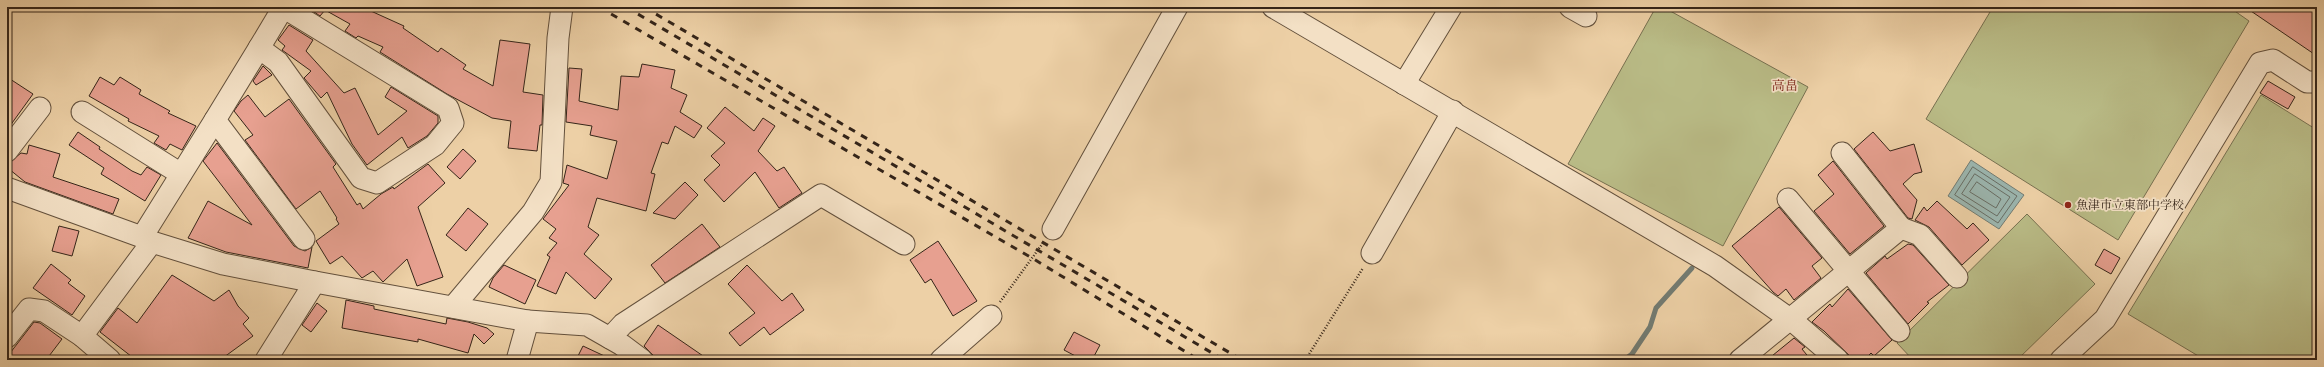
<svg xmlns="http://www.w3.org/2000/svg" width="2324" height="367" viewBox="0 0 2324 367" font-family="'Libre Caslon Text','Noto Serif JP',serif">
<rect width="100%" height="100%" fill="#edd0a6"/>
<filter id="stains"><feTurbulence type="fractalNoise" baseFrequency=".005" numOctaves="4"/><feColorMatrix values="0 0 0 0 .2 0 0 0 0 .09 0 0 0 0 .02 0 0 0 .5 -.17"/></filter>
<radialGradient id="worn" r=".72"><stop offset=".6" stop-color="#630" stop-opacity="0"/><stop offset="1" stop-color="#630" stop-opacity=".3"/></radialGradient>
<g fill="#b9bb86" stroke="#777050">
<polygon points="1656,7 1663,7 1808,87 1723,246 1568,164"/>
<polygon points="1993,7 2229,7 2249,21 2118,240 1926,119"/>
<polygon points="2261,95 2317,130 2317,360 2205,360 2128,314"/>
<polygon points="2027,214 2095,284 2017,360 1913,360 1897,343"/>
</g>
<polygon fill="#9bb5ae" stroke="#727b72" points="1971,160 2024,195 1999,229 1948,196"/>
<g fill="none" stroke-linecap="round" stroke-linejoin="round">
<g stroke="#686d64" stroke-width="1">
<polygon points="1973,167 2017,196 1998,223 1955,195"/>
<polygon points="1975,174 2010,197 1997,216 1962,194"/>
<polygon points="1977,182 2001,199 1996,208 1970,192"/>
</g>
<polyline stroke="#727b72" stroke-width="5" points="1624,360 1632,354 1650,327 1656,308 1692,268"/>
</g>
<g fill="#e7a090" stroke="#352519">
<polygon points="307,7 362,7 404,26 403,28 438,52 441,48 466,65 463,69 493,86 500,40 530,44 523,92 543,95 542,125 540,125 537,151 508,148 511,121 492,118 447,94 380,52 383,47 358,36 356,38 345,31 350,24 325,10 320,16"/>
<polygon points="2245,7 2317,7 2317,56"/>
<polygon points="289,25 313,40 306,51 344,93 355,88 378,135 407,111 385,97 391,87 438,116 438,123 427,136 408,148 402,137 367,165 352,144 327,92 321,98 304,78 311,71 282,50 285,46 278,40"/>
<polygon points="642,64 675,70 671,88 687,95 680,112 702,126 694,138 675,126 668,144 662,142 651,173 655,174 646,211 597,198 588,227 599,235 584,254 612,279 595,299 566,272 556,294 537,286 550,257 547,255 557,243 549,238 556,229 543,219 569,185 563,183 567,165 607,179 617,141 590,135 592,126 566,122 569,68 582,69 579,101 618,110 621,76 639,77"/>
<polygon points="263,66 272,75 256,85 253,81"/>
<polygon points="7,77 33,94 7,130"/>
<polygon points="100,77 114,85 120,77 141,90 139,94 170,111 168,113 196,126 182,150 170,144 166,150 154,143 159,136 128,121 129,119 89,96"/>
<polygon points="2268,81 2295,97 2288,109 2260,93"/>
<polygon points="248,95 265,117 289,99 336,164 333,167 357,205 360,203 363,209 381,194 393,187 394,189 428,164 445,183 418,207 443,277 417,286 407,259 383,282 373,271 362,278 342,256 330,264 316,241 339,224 336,219 337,218 320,191 296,209 245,140 253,135 234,111 241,101"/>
<polygon points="725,107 754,131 763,118 775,126 758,151 777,171 784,167 802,193 779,208 755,172 724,202 704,180 720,165 711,156 725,143 707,128"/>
<polygon points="78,132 100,147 99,149 132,171 141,175 147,167 161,175 145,201 101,174 104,168 69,145"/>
<polygon points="1873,132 1890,151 1914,144 1922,172 1914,174 1903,184 1917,200 1912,219 1908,218 1854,149"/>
<polygon points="217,143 294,246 305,251 312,247 308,268 226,252 188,238 208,201 252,225 203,161"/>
<polygon points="29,145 60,154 53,177 119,199 113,214 25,182 9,169 10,162 21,153 27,154"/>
<polygon points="463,149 476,161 460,179 447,167"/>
<polygon points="1833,161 1884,226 1850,254 1814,211 1834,194 1818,175"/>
<polygon points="685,182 698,195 675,219 653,213"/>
<polygon points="1937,201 1967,229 1973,223 1989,240 1962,265 1929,227 1915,220 1924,207 1927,211"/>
<polygon points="1779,207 1822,258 1812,266 1821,278 1794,300 1786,289 1778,296 1773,292 1732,246"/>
<polygon points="468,208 488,224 466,251 446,235"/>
<polygon points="702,224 720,247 665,283 651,265"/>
<polygon points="59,226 79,231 72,256 52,251"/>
<polygon points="938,241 977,301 953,316 931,279 925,283 910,260"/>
<polygon points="1908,244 1913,245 1949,285 1927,302 1929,303 1908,324 1866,273 1885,256 1887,259"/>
<polygon points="2104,249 2120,258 2111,274 2095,265"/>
<polygon points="51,264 71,280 68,283 85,296 72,315 33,288"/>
<polygon points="504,265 536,280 525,304 489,287 493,278"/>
<polygon points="747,265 782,301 792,293 804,310 770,335 764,327 740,346 729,333 755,313 728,284"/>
<polygon points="172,275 214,301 229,290 238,306 249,318 243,324 253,336 220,360 136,360 100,332 118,308 137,323"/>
<polygon points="1848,289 1892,340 1874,356 1871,353 1864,360 1854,360 1824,331 1812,322 1830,304 1832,307"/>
<polygon points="346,300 374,306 374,309 446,324 447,318 468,322 487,328 494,334 484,344 474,334 468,353 418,339 418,342 342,328"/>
<polygon points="317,303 327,311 311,332 302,325"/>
<polygon points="34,322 40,323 62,339 46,360 7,360 7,357"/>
<polygon points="658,325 709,360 654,360 653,355 644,346"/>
<polygon points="1074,332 1100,345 1092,360 1083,360 1064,350"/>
<polygon points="1794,338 1805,347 1802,349 1811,360 1767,360"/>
<polygon points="583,346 613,360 576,360"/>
</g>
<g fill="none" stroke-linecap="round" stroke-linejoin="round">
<g stroke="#63503c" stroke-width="23">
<g id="minor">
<polyline points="283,7 448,108 453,123 435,145 377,183 361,178 278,62 259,48 215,120 304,239"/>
<polyline points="1273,7 1715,266 1794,322 1838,360"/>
<polyline points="1570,7 1586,16"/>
<polyline points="259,48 283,8"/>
<polyline points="1404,84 1451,7"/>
<polyline points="82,112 181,174"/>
<polyline points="7,151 40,108"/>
<polyline points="7,188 142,237 152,242 223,264 315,282 528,321 587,325 622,345 642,360"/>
<polyline points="1788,199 1899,331"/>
<polyline points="1901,228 1920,235 1957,277"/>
<polyline points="1053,229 1177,7"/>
<polyline points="142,237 215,120"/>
<polyline points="1372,253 1453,111"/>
<polyline points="453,307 533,212 551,182 558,38 562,7"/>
<polyline points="7,337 29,309 44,311 82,336"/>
<polyline points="610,338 623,324 821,195 904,244"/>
<polyline points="110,360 82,336 152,242"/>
<polyline points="266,360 315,282"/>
<polyline points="517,360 528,321"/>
<polyline points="941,360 991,316"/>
<polyline points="1740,360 1901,228 1842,153"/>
<polyline points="2061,360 2105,319 2260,63 2273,60 2307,82 2317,82"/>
</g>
</g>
<g stroke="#352519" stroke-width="2.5" stroke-dasharray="1 2" stroke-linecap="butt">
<polyline points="1000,302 1043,243"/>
<polyline points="1306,359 1363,268"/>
</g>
<use href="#minor" stroke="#f3e0c5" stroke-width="21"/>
<g stroke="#352519" stroke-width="3" stroke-dasharray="7 7" stroke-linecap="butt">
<polyline points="599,7 1032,258 1199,360"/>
<polyline points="626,7 1224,360"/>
<polyline points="644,7 1242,360"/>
</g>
</g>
<circle fill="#8f2418" stroke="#f3e0c5" stroke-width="1.5" cx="2068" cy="205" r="4"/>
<g text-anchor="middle" stroke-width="3.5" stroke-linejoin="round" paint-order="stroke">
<g font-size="12" fill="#352519" stroke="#f3e0c5" text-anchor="start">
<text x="2076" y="209">魚津市立東部中学校</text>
</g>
<g font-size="13" fill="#7a1f14" stroke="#f3e0c5">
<text x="1785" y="90">高畠</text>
</g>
</g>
<rect width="2324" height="367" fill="none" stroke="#edd0a6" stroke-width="24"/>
<rect x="8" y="8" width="2308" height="351" fill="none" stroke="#352519" stroke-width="2"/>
<rect x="12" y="12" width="2300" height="343" fill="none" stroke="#352519"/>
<rect width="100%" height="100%" filter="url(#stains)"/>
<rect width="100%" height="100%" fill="url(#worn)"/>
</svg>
